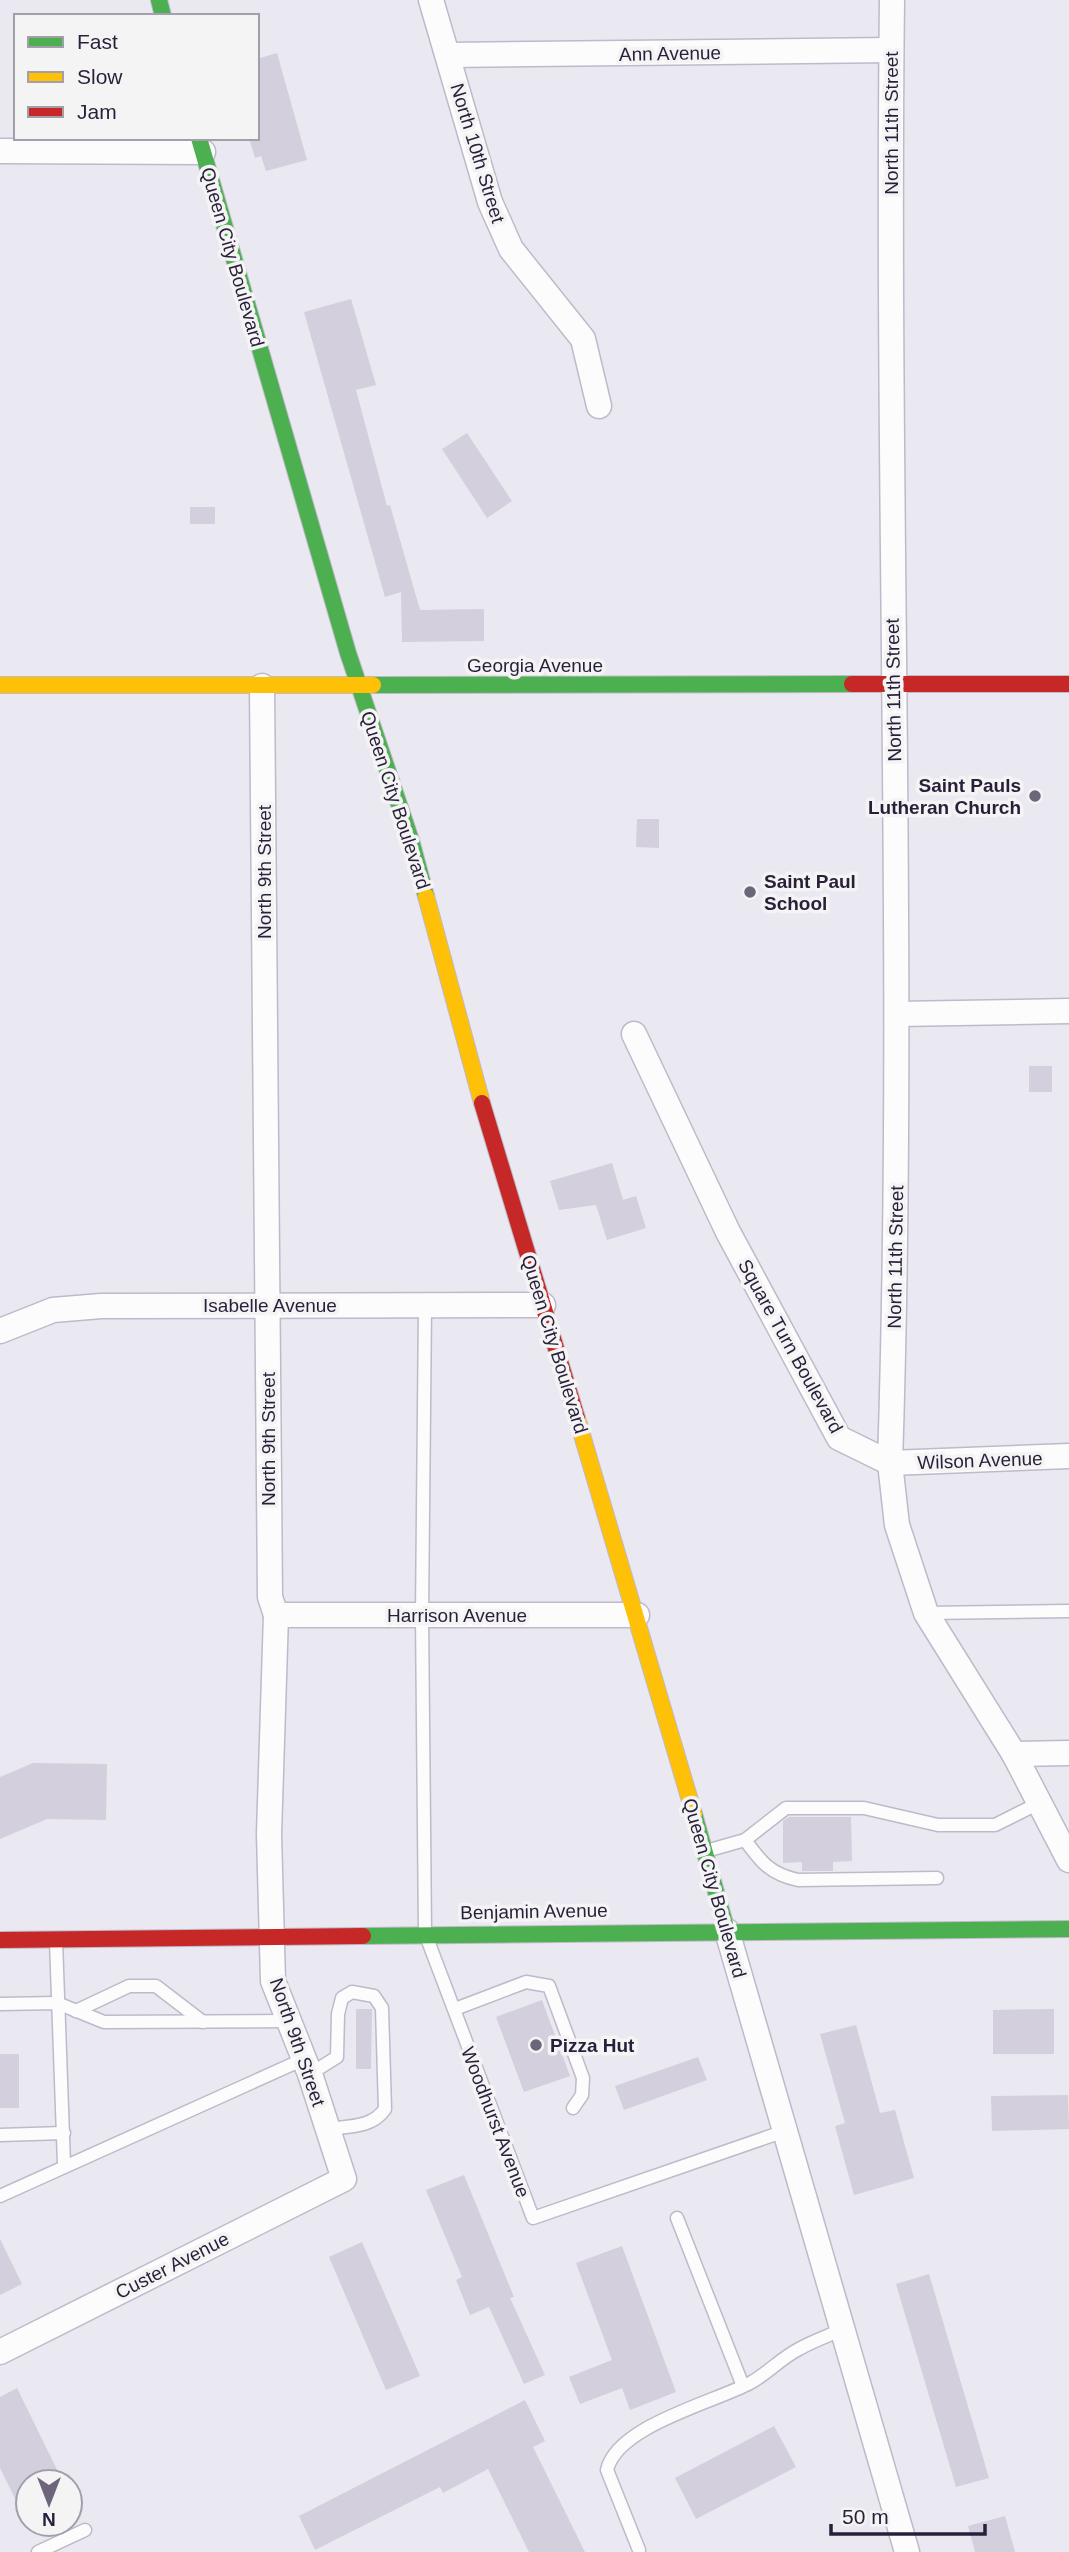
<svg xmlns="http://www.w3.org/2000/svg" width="1069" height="2552" viewBox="0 0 1069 2552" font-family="Helvetica,sans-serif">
<rect width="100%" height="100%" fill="#eae8f0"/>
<g fill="#d3cfdc">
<polygon points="277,53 307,160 266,171 261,156 255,158 249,138 257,138 257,59"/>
<polygon points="351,299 376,385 356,390 387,506 390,505 420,610 484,609 484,641 402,642 401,592 385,597 304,312"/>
<polygon points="467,433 512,501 487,518 442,449"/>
<rect x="190" y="507" width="25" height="17"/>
<polygon points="637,819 659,819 659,848 636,847"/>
<rect x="1029" y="1066" width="23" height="26"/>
<polygon points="612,1163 623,1200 636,1196 646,1228 607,1240 596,1205 559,1210 550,1181"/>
<polygon points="33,1763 107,1764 106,1820 47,1819 0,1839 0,1777"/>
<polygon points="789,1817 851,1817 852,1861 833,1862 833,1871 802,1871 802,1862 783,1863 783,1821"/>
<polygon points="542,2000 570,2076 524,2092 496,2017"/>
<polygon points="356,2009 372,2009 371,2069 356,2069"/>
<polygon points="1054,2009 1054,2054 993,2054 993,2010"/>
<polygon points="856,2025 880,2113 895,2110 914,2178 854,2195 835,2126 845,2123 820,2034"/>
<rect x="0" y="2054" width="19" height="54"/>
<polygon points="698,2057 707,2080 624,2110 615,2086"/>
<polygon points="1068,2095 1069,2129 992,2131 991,2096"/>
<polygon points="464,2175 514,2297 510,2298 545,2375 524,2384 489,2307 470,2315 456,2280 462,2277 426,2190"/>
<polygon points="0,2239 22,2284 0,2295"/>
<polygon points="362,2242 420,2376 386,2390 329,2257"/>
<polygon points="622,2246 676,2392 630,2410 622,2388 580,2404 569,2377 612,2360 576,2263"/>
<polygon points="929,2274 989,2478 956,2487 896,2284"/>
<polygon points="17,2388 63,2482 28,2482 28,2525 0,2468 0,2397"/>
<polygon points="525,2400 545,2441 533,2447 585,2552 529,2552 488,2469 443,2493 440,2487 315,2550 299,2516"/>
<polygon points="774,2426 796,2467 696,2519 675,2478"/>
<polygon points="1005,2516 1015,2552 975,2552 968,2526"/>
</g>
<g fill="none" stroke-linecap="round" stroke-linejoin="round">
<g stroke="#bfb9ca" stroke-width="15">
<g id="lane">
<polyline points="425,1305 422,1615 425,1933 533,2218 785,2131"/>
<polyline points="926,1613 1069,1611"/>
<path d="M 745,1840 C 761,1862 770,1874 798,1880 L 937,1878"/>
<polyline points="706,1851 745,1840 786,1808 864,1808 938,1825 995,1825 1039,1803"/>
<polyline points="56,1941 64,2164"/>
<polyline points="0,2004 57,2003 104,2022 287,2021"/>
<polyline points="455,2009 526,1982 549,1986 583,2078 582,2095 573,2108"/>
<polyline points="76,2011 129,1986 156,1986 203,2022"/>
<path d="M 310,2074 L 337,2057 L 338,2014 L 342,1998 L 352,1992 L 374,1996 L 382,2008 L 385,2109 C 372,2128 349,2126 327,2129"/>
<polyline points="0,2135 64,2133"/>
<polyline points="0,2196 304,2059"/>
<polyline points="677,2218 743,2386"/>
<path d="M 639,2550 L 607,2470 C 617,2426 712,2403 750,2383 C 767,2374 781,2358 799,2349 C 813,2341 828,2336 843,2329"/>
<polyline points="38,2552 85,2530"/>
</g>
</g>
<g stroke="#bfb9ca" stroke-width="27">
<g id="street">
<polyline points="431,0 490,202 511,249 583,339 599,406"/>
<path d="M 892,0 C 886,488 906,976 890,1463 L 1069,1456"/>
<polyline points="448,55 891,50"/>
<polyline points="0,151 203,152"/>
<polyline points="897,1014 1069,1011"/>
<polyline points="634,1034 728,1232 839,1438 890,1463 897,1525 926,1613 1014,1754 1069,1860"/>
<polyline points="0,1331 53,1310 101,1306 543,1305"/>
<polyline points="276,1615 637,1615"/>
<polyline points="1014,1754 1069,1753"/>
<polyline points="727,1931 907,2552"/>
<polyline points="0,2352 344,2179 310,2074 273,1981 269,1834 276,1615 270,1597 262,686"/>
</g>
</g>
<g stroke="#bfb9ca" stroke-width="18">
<g id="fast">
<polyline points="159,0 163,16"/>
<polyline points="199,138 348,653 411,840 426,896"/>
<polyline points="373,685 852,684"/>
<polyline points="694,1814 727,1931"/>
<polyline points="363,1936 1069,1929"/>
</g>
</g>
<g stroke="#bfb9ca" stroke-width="18">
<g id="slow">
<polyline points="0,685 373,685"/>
<polyline points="426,896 482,1103"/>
<polyline points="577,1418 694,1814"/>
</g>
</g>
<g stroke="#bfb9ca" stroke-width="18">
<g id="jam">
<polyline points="852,684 1069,684"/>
<polyline points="482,1103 577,1418"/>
<polyline points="0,1940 363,1936"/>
</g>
</g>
<use href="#lane" stroke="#fcfcfd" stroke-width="12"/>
<use href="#street" stroke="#fcfcfd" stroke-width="24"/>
<use href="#fast" stroke="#4caf50" stroke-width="16"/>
<use href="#slow" stroke="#ffc107" stroke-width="16"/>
<use href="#jam" stroke="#c62828" stroke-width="16"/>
</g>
<g fill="#6d657a" stroke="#f4f4f4" stroke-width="2.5">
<circle cx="1035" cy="796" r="7"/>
<circle cx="750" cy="892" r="7"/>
<circle cx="536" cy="2045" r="7"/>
</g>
<g text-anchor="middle" stroke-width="7" stroke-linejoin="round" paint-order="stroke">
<g font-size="19" fill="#2a1f3b" stroke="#f4f4f4">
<text transform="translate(670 53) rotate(-1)" y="7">Ann Avenue</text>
<text transform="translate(891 123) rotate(-90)" y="7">North 11th Street</text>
<text transform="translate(478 153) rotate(73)" y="7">North 10th Street</text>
<text transform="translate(233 257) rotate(74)" y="7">Queen City Boulevard</text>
<text x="535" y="672">Georgia Avenue</text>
<text transform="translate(893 690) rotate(-91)" y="7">North 11th Street</text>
<text transform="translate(396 800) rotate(72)" y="7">Queen City Boulevard</text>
<text transform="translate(264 872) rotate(-90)" y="7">North 9th Street</text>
<text transform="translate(895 1257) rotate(-89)" y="7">North 11th Street</text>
<text x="270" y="1312">Isabelle Avenue</text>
<text transform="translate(555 1344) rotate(73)" y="7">Queen City Boulevard</text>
<text transform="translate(791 1346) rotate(61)" y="7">Square Turn Boulevard</text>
<text transform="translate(268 1439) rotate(-90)" y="7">North 9th Street</text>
<text transform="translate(980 1460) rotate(-2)" y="7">Wilson Avenue</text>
<text x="457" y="1622">Harrison Avenue</text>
<text transform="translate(715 1888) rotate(74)" y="7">Queen City Boulevard</text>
<text transform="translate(534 1911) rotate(-1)" y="7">Benjamin Avenue</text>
<text transform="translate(298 2042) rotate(71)" y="7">North 9th Street</text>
<text transform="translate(496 2122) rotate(69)" y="7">Woodhurst Avenue</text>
<text transform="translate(172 2265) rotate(-27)" y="7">Custer Avenue</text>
</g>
<g font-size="19" font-weight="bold" fill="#2a1f3b" stroke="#f4f4f4" text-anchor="start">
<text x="1021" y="792" text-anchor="end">Saint Pauls<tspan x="1021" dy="22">Lutheran Church</tspan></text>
<text x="764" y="888">Saint Paul<tspan x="764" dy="22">School</tspan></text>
<text x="550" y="2052">Pizza Hut</text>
</g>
</g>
<rect x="14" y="14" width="245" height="126" fill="#f4f4f4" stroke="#a39faa" stroke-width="2"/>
<rect x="28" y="37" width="35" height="10" fill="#4caf50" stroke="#a39faa" stroke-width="2"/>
<text x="77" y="49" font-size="21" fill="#2a1f3b">Fast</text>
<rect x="28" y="72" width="35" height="10" fill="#ffc107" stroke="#a39faa" stroke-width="2"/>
<text x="77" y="84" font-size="21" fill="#2a1f3b">Slow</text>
<rect x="28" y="107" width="35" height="10" fill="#c62828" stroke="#a39faa" stroke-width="2"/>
<text x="77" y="119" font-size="21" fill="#2a1f3b">Jam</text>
<g transform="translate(49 2503) rotate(180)"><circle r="33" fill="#f4f4f4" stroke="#a39faa" stroke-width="2"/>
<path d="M0-5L12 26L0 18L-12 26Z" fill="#6d657a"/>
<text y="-10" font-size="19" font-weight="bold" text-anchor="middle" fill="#2a1f3b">N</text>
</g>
<path d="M831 2524v10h154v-10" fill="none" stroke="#2a1f3b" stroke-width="3.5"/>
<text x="842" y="2524" font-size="21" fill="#2a1f3b" stroke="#f4f4f4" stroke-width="5" paint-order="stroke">50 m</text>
</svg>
